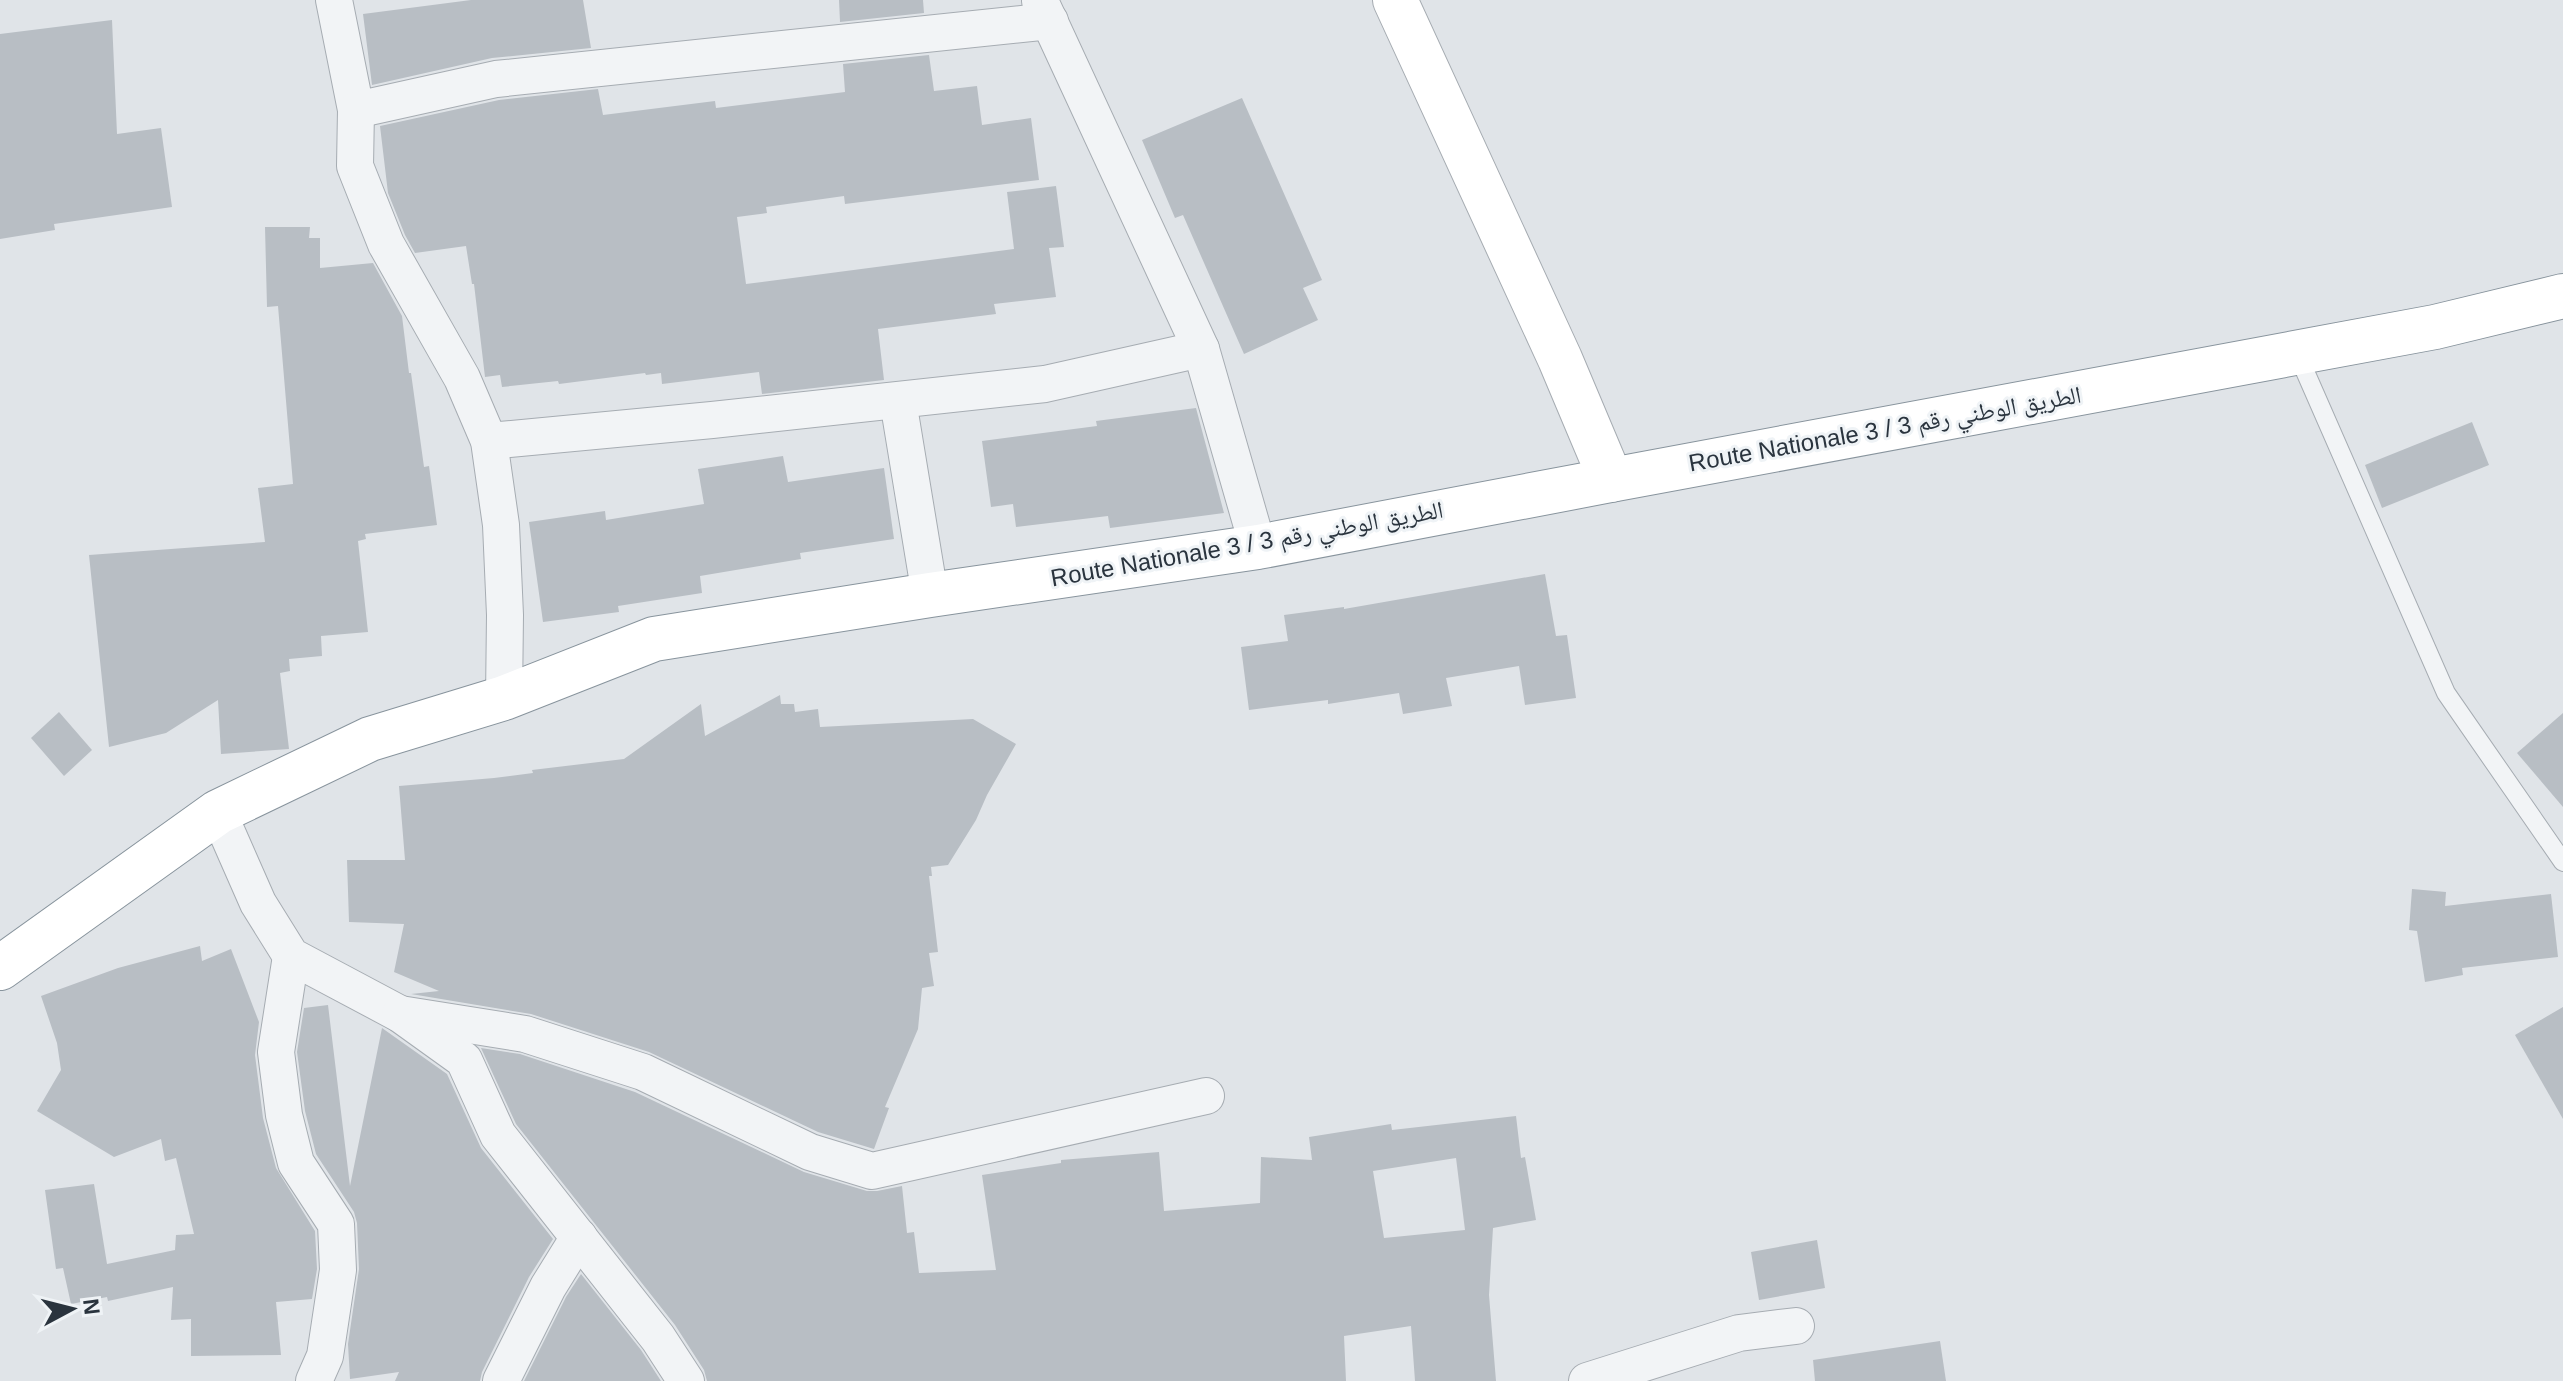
<svg xmlns="http://www.w3.org/2000/svg" width="2563" height="1381" viewBox="0 0 2563 1381" font-family="Helvetica,'Noto Naskh Arabic',sans-serif">
<rect width="100%" height="100%" fill="#e0e4e8"/>
<g fill="#b8bec4" fill-rule="evenodd">
<polygon points="471,0 583,0 591,48 492,58 372,85 363,14"/>
<polygon points="839,0 923,0 924,13 840,22"/>
<polygon points="112,20 117,134 161,128 172,207 54,224 55,230 0,239 0,34"/>
<polygon points="929,55 934,91 977,86 982,125 1031,118 1039,180 845,204 844,196 766,207 767,213 737,217 746,284 1014,249 1007,192 1056,186 1064,247 1049,248 1056,297 994,304 996,314 878,329 884,380 762,394 759,372 662,384 661,373 646,375 645,373 559,384 558,381 502,387 500,375 485,377 474,284 472,284 466,246 415,253 405,235 388,193 380,126 499,100 598,89 603,115 715,101 716,108 845,92 843,64"/>
<polygon points="1242,98 1322,280 1303,288 1318,320 1244,354 1183,215 1175,218 1142,140"/>
<polygon points="265,227 310,227 309,238 320,238 320,268 373,263 402,316 409,373 411,373 424,467 429,466 437,525 365,534 366,539 358,541 368,632 321,636 322,656 289,659 290,671 280,673 289,749 221,754 218,700 166,733 109,747 89,555 265,542 258,488 293,484 278,306 267,307"/>
<polygon points="1196,408 1224,513 1110,528 1108,516 1016,527 1013,504 991,507 982,441 1097,426 1096,421"/>
<polygon points="2472,422 2489,465 2382,508 2365,465"/>
<polygon points="783,456 788,482 884,468 894,539 800,553 801,559 700,576 702,593 618,606 619,612 543,622 529,522 605,511 606,520 704,504 698,469"/>
<polygon points="1545,574 1556,636 1567,635 1576,698 1525,705 1519,666 1446,678 1452,706 1403,714 1399,693 1328,704 1328,700 1249,710 1241,647 1288,641 1284,615 1344,607 1344,609"/>
<polygon points="780,695 781,704 794,704 795,712 818,709 820,727 973,719 1016,744 987,795 976,820 948,865 931,867 932,876 929,876 938,952 929,953 934,986 922,988 918,1029 885,1107 889,1108 874,1149 818,1132 649,1052 531,1014 411,994 439,991 394,972 404,924 349,922 347,860 405,860 399,786 494,778 533,773 532,770 624,759 701,704 705,736"/>
<polygon points="59,712 92,750 64,776 31,738"/>
<polygon points="2563,713 2563,807 2517,753"/>
<polygon points="2412,889 2446,892 2445,906 2551,894 2558,957 2462,968 2463,975 2425,982 2417,931 2409,930"/>
<polygon points="200,946 202,961 231,949 259,1022 255,1055 263,1118 276,1168 315,1231 317,1269 312,1299 276,1302 281,1355 191,1356 191,1319 171,1320 173,1287 108,1301 107,1297 71,1304 63,1268 56,1269 45,1190 94,1184 107,1264 175,1250 176,1235 194,1234 176,1158 165,1161 161,1139 114,1157 37,1111 61,1070 57,1043 41,996 118,968"/>
<polygon points="328,1005 350,1186 382,1028 447,1074 481,1148 553,1239 529,1277 482,1372 480,1381 395,1381 399,1372 350,1379 348,1344 359,1269 357,1223 354,1212 316,1154 305,1111 297,1052 304,1008"/>
<polygon points="2563,1007 2563,1119 2515,1035"/>
<path d="M 481,1048 L 520,1054 L 635,1092 L 804,1172 L 867,1191 L 877,1191 L 902,1186 L 907,1233 L 914,1232 L 919,1273 L 996,1270 L 982,1175 L 1061,1163 L 1061,1160 L 1159,1152 L 1164,1211 L 1260,1203 L 1261,1157 L 1312,1160 L 1309,1137 L 1391,1124 L 1392,1130 L 1516,1116 L 1521,1158 L 1525,1157 L 1536,1220 L 1493,1228 L 1489,1295 L 1496,1381 L 1415,1381 L 1411,1326 L 1344,1336 L 1346,1381 L 707,1381 L 704,1370 L 675,1325 L 516,1124 ZM 1456,1158 L 1465,1230 L 1384,1238 L 1373,1171 Z"/>
<polygon points="1817,1240 1825,1288 1759,1300 1751,1252"/>
<polygon points="581,1274 641,1350 661,1381 524,1381 566,1297"/>
<polygon points="1940,1341 1946,1381 1815,1381 1813,1360"/>
</g>
<g fill="none" stroke-linecap="round" stroke-linejoin="round">
<g stroke="#a6acb2" stroke-width="20">
<polyline id="lane" points="2297,353 2446,693 2563,862"/>
</g>
<g stroke="#a6acb2" stroke-width="38">
<g id="street">
<polyline points="334,0 356,110 355,166 386,244 462,378 489,441 501,525 505,615 504,698"/>
<polyline points="1040,1 1201,349 1258,547"/>
<polyline points="356,110 496,79 1050,21"/>
<polyline points="898,401 930,595"/>
<polyline points="489,441 712,420 1045,384 1201,349"/>
<polyline points="218,812 258,903 291,956 400,1014 464,1060 498,1135 658,1338 686,1381"/>
<polyline points="291,956 276,1052 284,1115 296,1163 336,1224 338,1270 325,1356 314,1381"/>
<polyline points="400,1014 525,1034 643,1072 810,1152 872,1171 1206,1096"/>
<polyline points="501,1381 548,1287 579,1237"/>
<polyline points="1587,1381 1739,1333 1796,1326"/>
</g>
</g>
<g stroke="#a6acb2" stroke-width="46">
<polyline id="secondary" points="1395,0 1560,359 1611,480"/>
</g>
<g stroke="#88949d" stroke-width="46">
<polyline id="highway" points="0,968 218,812 370,739 504,698 654,639 930,595 1258,547 1611,480 2435,327 2563,296"/>
</g>
<use href="#lane" stroke="#f2f4f6" stroke-width="18"/>
<use href="#street" stroke="#f2f4f6" stroke-width="36"/>
<use href="#secondary" stroke="#fff" stroke-width="44"/>
<use href="#highway" stroke="#fff" stroke-width="44"/>
</g>
<g text-anchor="middle" stroke-width="6" stroke-linejoin="round" paint-order="stroke">
<g font-size="24" fill="#2a343e" stroke="#eff3f6">
<text transform="translate(1885 429) rotate(-10)" y="8">Route Nationale 3 / الطريق الوطني رقم 3</text>
<text transform="translate(1247 544) rotate(-10)" y="8">Route Nationale 3 / الطريق الوطني رقم 3</text>
</g>
</g>
<g transform="translate(72 1309) rotate(83)" stroke="#eff3f6" stroke-width="6" paint-order="stroke">
<path d="M0-6L14 30L0 20L-14 30Z" fill="#2a343e"/>
<text y="-12" font-size="22" font-weight="bold" text-anchor="middle" fill="#2a343e">N</text>
</g>
</svg>
